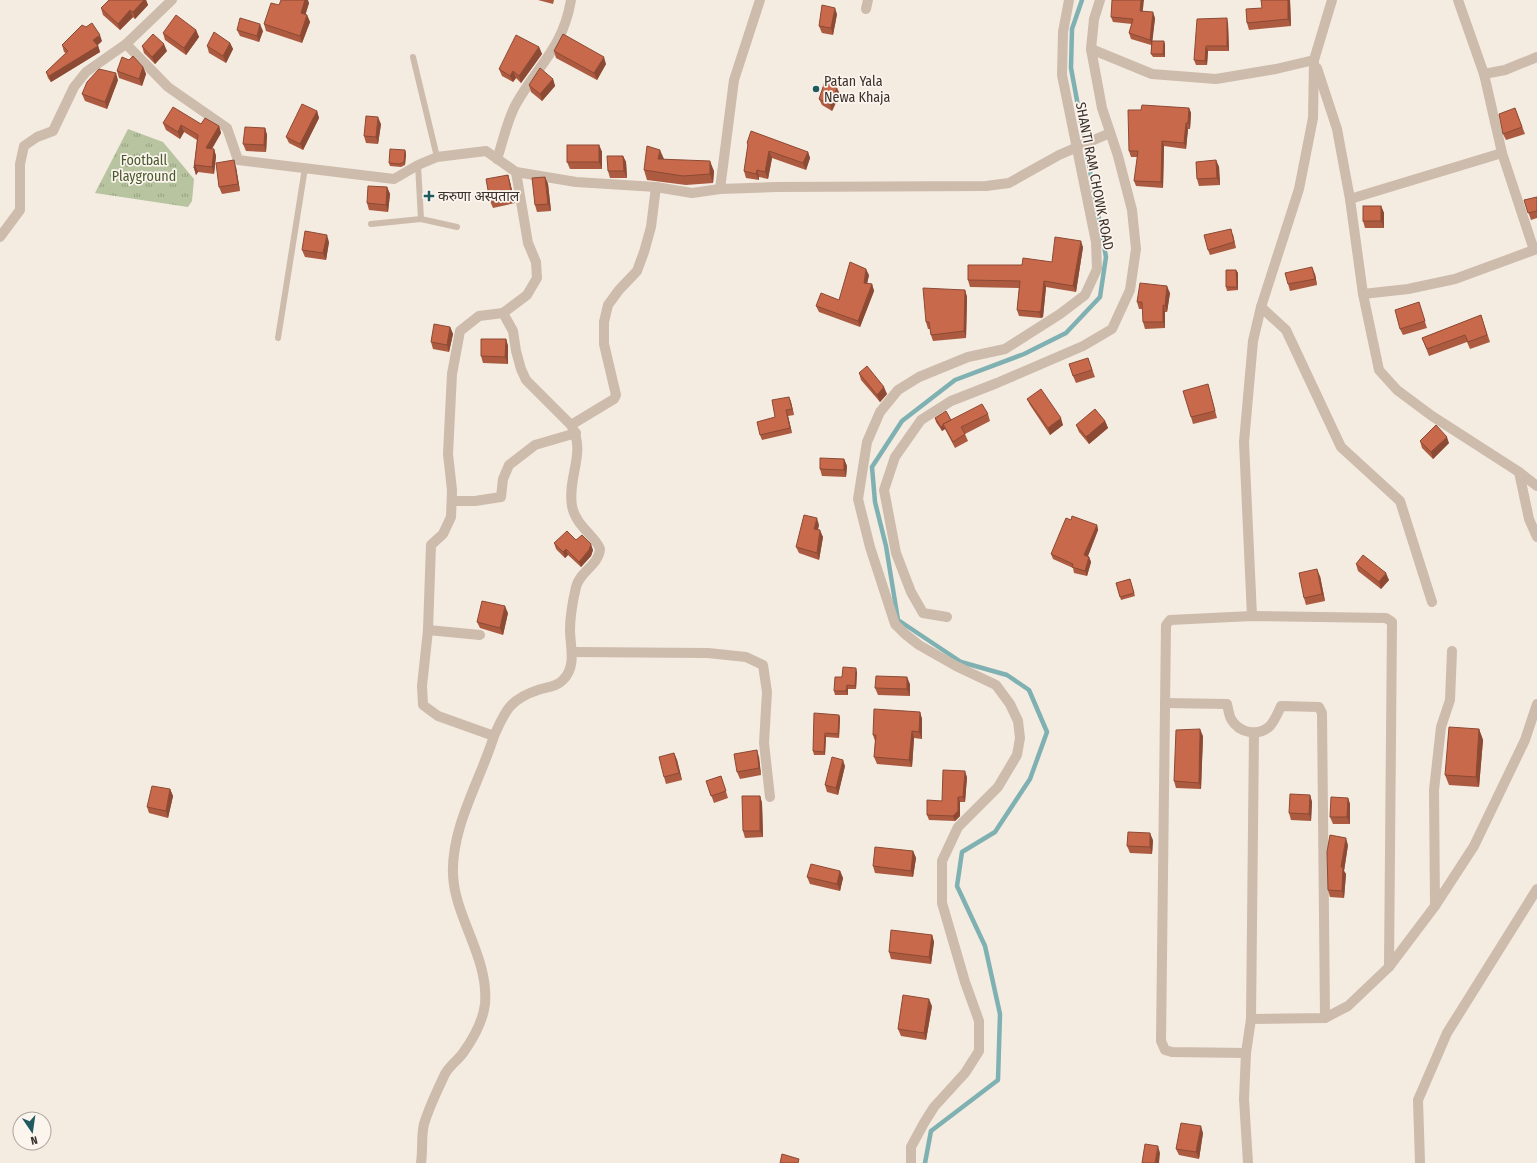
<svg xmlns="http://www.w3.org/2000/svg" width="1537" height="1163" viewBox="0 0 1537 1163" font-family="'Fira Sans Condensed','Noto Sans Devanagari',sans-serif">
<defs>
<pattern id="grass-tufts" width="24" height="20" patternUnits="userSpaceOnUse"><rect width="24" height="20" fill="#b8c4a0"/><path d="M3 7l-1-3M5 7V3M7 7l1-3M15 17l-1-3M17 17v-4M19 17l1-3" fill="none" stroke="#97a083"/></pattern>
</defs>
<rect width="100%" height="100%" fill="#f4ebe1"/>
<polygon fill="url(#grass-tufts)" points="128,129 163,142 194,179 192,201 188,207 95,193"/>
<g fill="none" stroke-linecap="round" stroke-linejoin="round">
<polyline stroke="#7fb0b2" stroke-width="4.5" points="925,1163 931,1131 998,1080 1000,1014 985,946 957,886 962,852 995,832 1030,779 1047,732 1029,690 1007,675 961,662 898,620 886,546 875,502 872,467 902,421 955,380 1024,354 1066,333 1100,297 1106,257 1071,68 1072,29 1082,0"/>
<g stroke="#cdbbac" stroke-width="6">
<polyline points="413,57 437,157"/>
<polyline points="418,165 421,219"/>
<polyline points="371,224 421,219 457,227"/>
<polyline points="278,338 305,168"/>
</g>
<g stroke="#cdbbac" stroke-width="10">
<polyline points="866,9 868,0"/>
<polyline points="126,44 168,87 227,128 238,160 394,179 418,165 437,157 486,151 516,172 576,182 656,187 692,193 720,189 776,187 986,186 1009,183 1059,155 1110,133"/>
<polyline points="1091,49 1152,74 1216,79 1276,69 1314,60"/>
<polyline points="1317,68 1337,129 1350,199 1363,294 1379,370 1397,390 1432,416 1519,472 1537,486"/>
<polyline points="1484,74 1505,70 1537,57"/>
<path d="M 497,159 C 503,142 507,120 516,104 C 538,65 563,48 571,0"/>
<polyline points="720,189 734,80 760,0"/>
<polyline points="1350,199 1502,153"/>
<polyline points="0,237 20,210 20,164 24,146 37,137 53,131 74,87 86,72 126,44 172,0"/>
<polyline points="1363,294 1408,289 1455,279 1534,250 1502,153 1484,74 1458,0"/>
<polyline points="1261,307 1286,330 1341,447 1400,501 1432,602"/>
<polyline points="503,313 513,331 516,351 521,369 526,380 571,425"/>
<polyline points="1519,472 1529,519 1537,537"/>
<polyline points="452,501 475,501 501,497 503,479 509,465 535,445 576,433"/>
<polyline points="1252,616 1244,442 1253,341 1261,307 1299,189 1313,118 1314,60 1332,0"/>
<polyline points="947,617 923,613 911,592 896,553 884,490 895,457 921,420 951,401 997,383 1083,346 1112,329 1130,290 1136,249 1132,210 1118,156 1102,108 1091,49 1094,19 1100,0"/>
<polyline points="480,635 428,630 431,545 443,534 451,517 452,490 448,454 452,374 460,331 479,316 503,313 527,295 537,278 536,262 528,243 516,172"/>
<polyline points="573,652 708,653 746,657 763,665 767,692 764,743 770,797"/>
<path d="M 1165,703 L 1227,704 C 1228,708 1229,715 1231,719 C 1239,733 1258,737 1270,726 C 1275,720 1278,713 1281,706 L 1319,707 L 1322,713 L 1325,1018"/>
<path d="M 494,736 C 505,711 510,699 538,690 C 547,687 556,687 563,680 C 577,666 570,646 570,630 C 570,616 573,600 576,587 C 580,571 599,565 600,549 C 596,536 576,527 572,506 C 567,477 587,452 571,425 L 614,399 L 616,395 L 604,344 L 604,322 L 608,305 L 619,290 L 637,271 L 644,252 L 651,227 L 656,187"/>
<polyline points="1435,906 1474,846 1525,740 1537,704"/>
<polyline points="1389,967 1435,906 1434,790 1441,727 1450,700 1452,651"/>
<polyline points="1246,1053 1172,1052 1165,1050 1161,1041 1166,625 1170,620 1252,616 1386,618 1392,622 1389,967 1348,1006 1325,1018 1251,1019 1254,733"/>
<path d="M 421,1163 C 423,1150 421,1136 424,1124 C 429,1107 438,1089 445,1074 C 449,1066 458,1060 463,1053 C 473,1039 483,1021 485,1004 C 489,958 455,918 453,875 C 451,827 480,781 494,736 L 438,716 L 423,705 L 422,686 L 428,630"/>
<polyline points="911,1163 911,1147 924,1123 934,1107 965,1073 979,1051 979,1021 965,982 942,903 942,861 958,827 998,787 1017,755 1020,738 1018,721 1010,704 996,685 956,666 919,645 905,634 895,624 870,547 858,499 867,442 880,412 898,390 919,377 968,357 1005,349 1060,314 1085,295 1097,269 1096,242 1062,75 1063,32 1069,0"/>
<polyline points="1248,1163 1244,1099 1246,1053 1251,1019"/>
<polyline points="1420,1163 1418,1100 1447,1033 1537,889"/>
</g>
</g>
<g fill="#ac5a40">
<polygon points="109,0 146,0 148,5 135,19 133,17 120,30 103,15 101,8"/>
<polygon points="538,0 554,0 553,4"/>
<polygon points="1290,0 1291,26 1249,30 1247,23 1262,8"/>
<polygon points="309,3 305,14 307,15 310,22 302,43 266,31 264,24 279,5"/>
<polygon points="1143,11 1155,18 1152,41 1165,44 1165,57 1153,57 1151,54 1151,45 1131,39 1129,33 1132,24 1113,22 1111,17"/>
<polygon points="837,14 833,35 822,33 819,26"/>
<polygon points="1228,23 1229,51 1208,51 1207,65 1196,65 1194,60"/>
<polygon points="196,30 199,37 186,55 165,40 163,33"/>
<polygon points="237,30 263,31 259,42 240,36"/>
<polygon points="102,41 98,45 100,52 51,82 48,78 46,72 66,53 64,52 62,45"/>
<polygon points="230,43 233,49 226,63 209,53 207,46"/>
<polygon points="142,46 167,51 155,64 144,53"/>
<polygon points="539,47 542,54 521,83 516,78 513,82 502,76 499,69"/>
<polygon points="554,51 606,64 597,80 556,58"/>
<polygon points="143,67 146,74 142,86 119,78 117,71"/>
<polygon points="553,79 555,86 542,101 531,92 529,85"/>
<polygon points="118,80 107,109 85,101 82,94"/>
<polygon points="840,94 832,111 822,105 819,99"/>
<polygon points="1189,108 1191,113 1190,129 1188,129 1186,149 1164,146 1163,188 1136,186 1134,181 1138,157 1131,157 1129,151"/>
<polygon points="1515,108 1525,134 1506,140 1503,134"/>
<polygon points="317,111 319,118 303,150 289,143 286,137"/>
<polygon points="163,123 201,124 219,126 221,133 212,149 214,149 216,156 214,174 198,172 196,175 194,168 197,140 184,132 180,139 166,130"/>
<polygon points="381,124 378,144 366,143 364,136"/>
<polygon points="265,128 267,135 266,152 246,151 243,144"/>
<polygon points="747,143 808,152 810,158 806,170 772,158 768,179 759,177 759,180 746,178 744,171 748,146"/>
<polygon points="599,145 602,152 602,169 570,169 567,162"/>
<polygon points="405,150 406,154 405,165 401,167 390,166 389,163"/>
<polygon points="623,156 626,162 627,178 610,178 608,171"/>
<polygon points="664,159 714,171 713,183 686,185 647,180 644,170"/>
<polygon points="1216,160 1219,167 1220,185 1199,186 1197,179"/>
<polygon points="236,167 240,191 222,194 219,187"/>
<polygon points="508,175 510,182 515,203 493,208 490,201"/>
<polygon points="545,177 548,184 551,211 537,212 535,205"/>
<polygon points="387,187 390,194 388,212 369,210 367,203"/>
<polygon points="1537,197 1537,218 1531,220 1524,200"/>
<polygon points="1381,206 1384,213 1384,228 1365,228 1363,221"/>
<polygon points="1233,234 1236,248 1210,255 1208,250"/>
<polygon points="329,242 326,260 305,257 302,250"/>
<polygon points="1083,247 1076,292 1046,287 1043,317 1041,318 1019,316 1017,310 1019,288 970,287 968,280 1022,265 1052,262"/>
<polygon points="1236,270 1238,273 1238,290 1227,291 1226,287"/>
<polygon points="1315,274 1317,285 1290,291 1288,284"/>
<polygon points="869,275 867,283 872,284 874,291 860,327 819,312 816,306 839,300"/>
<polygon points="965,290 967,297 966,338 933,341 931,335 930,329 928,329 926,322"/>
<polygon points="1170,293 1167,312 1165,312 1165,328 1145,329 1143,322 1143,309 1139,309 1137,302"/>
<polygon points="1419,302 1427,328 1403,335 1400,329"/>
<polygon points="1481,315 1490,342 1470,349 1467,342 1429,356 1422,338"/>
<polygon points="450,327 453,334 449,352 433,349 431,342"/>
<polygon points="506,339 508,346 508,364 483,363 481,356"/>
<polygon points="1088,358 1095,377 1076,383 1073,376"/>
<polygon points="859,373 887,394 880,402 861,380"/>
<polygon points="1208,384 1217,418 1193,424 1191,417"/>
<polygon points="789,397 791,402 794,415 788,416 792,433 762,440 760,435 775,417"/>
<polygon points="1027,399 1063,425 1050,435 1030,405"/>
<polygon points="988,414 990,421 965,434 968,441 955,448 945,429 942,431 936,422 935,418 951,420"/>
<polygon points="1105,421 1108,428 1089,444 1079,432 1076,425"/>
<polygon points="1420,441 1449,443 1433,459 1422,448"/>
<polygon points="844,459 847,466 846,477 822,476 820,469"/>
<polygon points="1071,520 1097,525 1098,530 1088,556 1089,557 1091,562 1087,576 1074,573 1073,568 1053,559 1051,554"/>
<polygon points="819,525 818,530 823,537 819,560 799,553 796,547"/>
<polygon points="576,540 593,550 591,556 581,567 568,555 565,558 556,549 554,543"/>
<polygon points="1356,564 1389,580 1381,589 1358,571"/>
<polygon points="1320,576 1325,601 1306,605 1304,598"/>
<polygon points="1130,579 1135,596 1121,600 1116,583"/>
<polygon points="508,613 503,635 480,628 477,622"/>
<polygon points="857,672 856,689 848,689 848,695 835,695 834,691 842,677"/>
<polygon points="910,684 910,696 878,695 875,688"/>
<polygon points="920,712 922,719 922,739 914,738 912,767 877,764 874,757 875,741 873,735"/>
<polygon points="839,715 840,718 839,738 826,737 825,755 814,755 813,751"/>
<polygon points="1479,729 1483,740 1479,787 1449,785 1445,775"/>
<polygon points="1203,736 1201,789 1176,788 1174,781"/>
<polygon points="674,753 677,760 682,780 666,784 664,777"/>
<polygon points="759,757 761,775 740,779 737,772"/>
<polygon points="845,766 838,795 827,792 825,785"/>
<polygon points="721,776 728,798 714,803 706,781"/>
<polygon points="967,777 965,802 960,802 960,816 955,821 929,820 927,815"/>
<polygon points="170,789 173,796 168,818 149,813 147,807"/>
<polygon points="1310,795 1312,802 1311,821 1291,820 1289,813"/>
<polygon points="760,796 762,803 763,837 745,838 743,831"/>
<polygon points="1348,798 1350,804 1350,824 1333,824 1330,817"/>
<polygon points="1153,840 1152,854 1130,853 1127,846"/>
<polygon points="1348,845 1344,871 1346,874 1344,898 1330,897 1328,890"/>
<polygon points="913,851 916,858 913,877 875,873 873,866"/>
<polygon points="840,871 843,878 840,891 810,884 807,877"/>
<polygon points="932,935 934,942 931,964 891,959 889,952"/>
<polygon points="932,1006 926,1040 901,1036 898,1029"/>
<polygon points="1203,1133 1199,1159 1179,1155 1176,1149"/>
</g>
<g fill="#8c4a34">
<polygon points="144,0 146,0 148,5 135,19 133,12"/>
<polygon points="304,0 308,0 309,3 304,20 301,13"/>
<polygon points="1141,0 1144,0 1142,17 1140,11"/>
<polygon points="1288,0 1290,0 1291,26 1288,19"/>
<polygon points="835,8 837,14 833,35 831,28"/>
<polygon points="130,10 133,17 120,30 118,24"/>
<polygon points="1153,12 1155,18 1152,45 1150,40"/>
<polygon points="307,15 310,22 302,43 300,36"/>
<polygon points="1227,18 1228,23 1229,51 1227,46"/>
<polygon points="260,24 263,31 259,42 257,36"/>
<polygon points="196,30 199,37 186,55 184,48"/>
<polygon points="100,35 102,41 96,46 93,40"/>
<polygon points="1164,41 1165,44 1165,57 1163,54"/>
<polygon points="230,43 233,49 226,63 223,56"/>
<polygon points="164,44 167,51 155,64 152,57"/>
<polygon points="98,46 100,52 51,82 49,76"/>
<polygon points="1206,46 1208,51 1207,65 1205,61"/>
<polygon points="539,47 542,54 521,83 519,76"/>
<polygon points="604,57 606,64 597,80 594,73"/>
<polygon points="143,67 146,74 142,86 139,79"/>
<polygon points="513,71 516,78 513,82 510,76"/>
<polygon points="116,73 118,80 107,109 105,102"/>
<polygon points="553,79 555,86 542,101 540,94"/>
<polygon points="837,88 840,94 832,111 830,104"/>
<polygon points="1189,108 1191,113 1190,129 1188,123"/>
<polygon points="317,111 319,118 303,150 300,144"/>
<polygon points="378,117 381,124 378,144 376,137"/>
<polygon points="1186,123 1188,129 1186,149 1184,143"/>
<polygon points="181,125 184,132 180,139 178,132"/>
<polygon points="219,126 221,133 208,155 206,148"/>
<polygon points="265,128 267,135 266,152 264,145"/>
<polygon points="1162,141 1164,146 1163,188 1161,182"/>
<polygon points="599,145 602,152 602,169 599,162"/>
<polygon points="214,149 216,156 214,174 212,167"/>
<polygon points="405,150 406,154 405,165 404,162"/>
<polygon points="660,150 664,159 658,159"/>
<polygon points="769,151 772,158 768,179 765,172"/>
<polygon points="808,152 810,158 806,170 803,163"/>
<polygon points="623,156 626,162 627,178 624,171"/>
<polygon points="234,160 236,167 240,191 238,184"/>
<polygon points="1216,160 1219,167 1220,185 1217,178"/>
<polygon points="710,161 714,171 713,183 710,174"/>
<polygon points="195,165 198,172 196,175 194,168"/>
<polygon points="757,170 759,177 759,180 756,174"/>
<polygon points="508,175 510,182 515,203 512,196"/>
<polygon points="545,177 548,184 551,211 548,204"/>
<polygon points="387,187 390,194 388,212 386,205"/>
<polygon points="1381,206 1384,213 1384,228 1381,221"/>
<polygon points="327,235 329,242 326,260 323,253"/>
<polygon points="1081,241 1083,247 1076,292 1073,286"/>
<polygon points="1312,267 1315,274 1317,285 1315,279"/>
<polygon points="866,269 869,275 866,289 864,283"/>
<polygon points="1236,270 1238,273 1238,290 1237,287"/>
<polygon points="1044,281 1046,287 1043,317 1041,318 1039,312"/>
<polygon points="872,284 874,291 860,327 858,321"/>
<polygon points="1167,286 1170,293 1167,312 1165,306"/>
<polygon points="965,290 967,297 966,338 964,331"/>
<polygon points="1163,305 1165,312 1165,328 1163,322"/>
<polygon points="450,327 453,334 449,352 447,345"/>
<polygon points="506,339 508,346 508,364 505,357"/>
<polygon points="884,387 887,394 880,402 877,395"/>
<polygon points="789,397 791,402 794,415 792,409"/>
<polygon points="786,410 788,416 792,433 790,428"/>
<polygon points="1061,418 1063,425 1050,435 1048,428"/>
<polygon points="1105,421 1108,428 1089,444 1086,437"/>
<polygon points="943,426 945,429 942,431 941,427"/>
<polygon points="1447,437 1449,443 1433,459 1431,452"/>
<polygon points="844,459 847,466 846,477 844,470"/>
<polygon points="817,518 819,525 816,536 814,529"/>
<polygon points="1097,525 1098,530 1086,561 1084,555"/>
<polygon points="820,530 823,537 819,560 817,553"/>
<polygon points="591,544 593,550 591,556 581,567 579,562"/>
<polygon points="566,549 568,555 565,558 563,552"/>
<polygon points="1089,557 1091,562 1087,576 1085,571"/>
<polygon points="1317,569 1320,576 1325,601 1322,594"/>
<polygon points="1386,573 1389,580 1381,589 1379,582"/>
<polygon points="505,606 508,613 503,635 500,628"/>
<polygon points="856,668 857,672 856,689 855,686"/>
<polygon points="907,677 910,684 910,696 907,689"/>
<polygon points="847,685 848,689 848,695 846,691"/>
<polygon points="920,712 922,719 922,739 919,732"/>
<polygon points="839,715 840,718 839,738 838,734"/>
<polygon points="1200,729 1203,736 1201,789 1199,783"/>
<polygon points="1479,729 1483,740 1479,787 1476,777"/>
<polygon points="912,731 914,738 912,767 909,760"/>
<polygon points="825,733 826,737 825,755 824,752"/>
<polygon points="757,750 759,757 761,775 759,768"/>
<polygon points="674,753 677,760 682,780 679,773"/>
<polygon points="843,760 845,766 838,795 836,788"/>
<polygon points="965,771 967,777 965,802 963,797"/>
<polygon points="170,789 173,796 168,818 166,811"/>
<polygon points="1310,795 1312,802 1311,821 1309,814"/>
<polygon points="760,796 762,803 763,837 760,831"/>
<polygon points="958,797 960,802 960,816 955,821 953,816"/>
<polygon points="1348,798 1350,804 1350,824 1347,817"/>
<polygon points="1150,833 1153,840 1152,854 1150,847"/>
<polygon points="1346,838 1348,845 1344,871 1346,874 1344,898 1342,891 1341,867"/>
<polygon points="913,851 916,858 913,877 911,871"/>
<polygon points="840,871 843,878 840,891 837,884"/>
<polygon points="932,935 934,942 931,964 929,957"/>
<polygon points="929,999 932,1006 926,1040 924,1033"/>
<polygon points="1201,1126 1203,1133 1199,1159 1196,1152"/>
<polygon points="1158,1146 1160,1153 1159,1163 1155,1163"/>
</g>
<g fill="#c8694b" stroke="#8c4a34">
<polygon points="109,0 144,0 133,12 130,10 118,24 101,8"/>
<polygon points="281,0 305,0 301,13 307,15 300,36 264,24 271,3 279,5"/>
<polygon points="1112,0 1141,0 1140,11 1153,12 1150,40 1129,33 1133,19 1111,17"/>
<polygon points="1261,0 1288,0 1288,19 1247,23 1246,9 1262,8"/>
<polygon points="822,5 835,8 831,28 819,26"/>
<polygon points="176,15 196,30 184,48 163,33"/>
<polygon points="240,18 260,24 257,36 237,30"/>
<polygon points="1227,18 1227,46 1206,46 1205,61 1194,60 1197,19"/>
<polygon points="92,23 100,35 93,40 98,46 49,76 46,72 68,51 62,45 82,25 86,27"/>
<polygon points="214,32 230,43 223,56 207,46"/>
<polygon points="153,34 164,44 152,57 142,46"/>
<polygon points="563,34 604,57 594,73 554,51"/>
<polygon points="516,35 539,47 519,76 513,71 510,76 499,69"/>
<polygon points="1152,41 1164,41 1163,54 1151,54"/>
<polygon points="133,56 143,67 139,79 117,71 122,57 129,60"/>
<polygon points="540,68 553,79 540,94 529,85"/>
<polygon points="99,69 116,73 105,102 82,94 87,82"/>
<polygon points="825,81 837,88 830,104 819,99"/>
<polygon points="302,104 317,111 300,144 286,137"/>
<polygon points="1142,105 1189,108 1188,123 1186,123 1184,143 1162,141 1161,182 1134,181 1138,151 1129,151 1128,110 1141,110"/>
<polygon points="173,107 201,124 205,118 219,126 206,148 214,149 212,167 195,165 194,168 198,135 181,125 178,132 163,123"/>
<polygon points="1515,108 1522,127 1503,134 1499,114"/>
<polygon points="366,116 378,117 376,137 364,136"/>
<polygon points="245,127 265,128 264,145 243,144"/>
<polygon points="751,131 808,152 803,163 769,151 765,172 757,170 756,174 744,171 748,144 747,143"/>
<rect x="567" y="145" width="32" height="17"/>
<polygon points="647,146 660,150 658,159 710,161 710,174 683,176 644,170"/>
<polygon points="390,149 405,150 404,162 400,164 389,163"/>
<polygon points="607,156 623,156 624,171 608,171"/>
<polygon points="234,160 238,184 219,187 216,163"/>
<polygon points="1216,160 1217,178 1197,179 1196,162"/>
<polygon points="508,175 512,196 490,201 486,179"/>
<polygon points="545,177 548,204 535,205 532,178"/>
<polygon points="368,186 387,187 386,205 367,203"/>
<polygon points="1537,197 1537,211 1528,213 1524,200"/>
<rect x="1363" y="206" width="18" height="15"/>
<polygon points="1231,229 1234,242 1208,250 1204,235"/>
<polygon points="305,231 327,235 323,253 302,250"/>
<polygon points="1055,237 1081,241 1073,286 1044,281 1041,310 1039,312 1017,310 1020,281 968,280 968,265 1022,265 1023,258 1052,262"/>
<polygon points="850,262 866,269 864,283 872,284 858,321 816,306 821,293 839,300"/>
<polygon points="1312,267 1315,279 1288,284 1285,273"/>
<polygon points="1226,270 1236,270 1237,287 1226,287"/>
<polygon points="1140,283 1167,286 1165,306 1163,305 1163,322 1143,322 1142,302 1137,302"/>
<polygon points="923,288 965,290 964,331 931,335 929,322 926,322"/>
<polygon points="1419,302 1425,321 1400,329 1395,310"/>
<polygon points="1481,315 1487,335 1468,342 1465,335 1427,349 1422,338"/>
<polygon points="434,324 450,327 447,345 431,342"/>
<polygon points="481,339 506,339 505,357 481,356"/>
<polygon points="1088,358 1092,370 1073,376 1069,364"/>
<polygon points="867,366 884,387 877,395 859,373"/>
<polygon points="1208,384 1215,411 1191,417 1183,391"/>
<polygon points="1041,389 1061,418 1048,428 1027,399"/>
<polygon points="789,397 792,409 786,410 790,428 760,435 757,422 775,417 772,400"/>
<polygon points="982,404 988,414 961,427 965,434 953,442 943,424"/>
<polygon points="1095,409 1105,421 1086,437 1076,425"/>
<polygon points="946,411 951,420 943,424 943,426 941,427 935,418"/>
<polygon points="1436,425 1447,437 1431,452 1420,441"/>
<polygon points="820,458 844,459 844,470 820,469"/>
<polygon points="804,515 817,518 814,529 820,530 817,553 796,547"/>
<polygon points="1072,516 1097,525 1084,555 1089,557 1085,571 1072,567 1073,564 1051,554 1066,518 1071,520"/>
<polygon points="567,531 576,540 582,535 591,544 589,550 579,562 566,549 563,552 554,543"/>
<polygon points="1363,555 1386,573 1379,582 1356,564"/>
<polygon points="1317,569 1322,594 1304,598 1299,573"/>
<polygon points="1130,579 1134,593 1120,597 1116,583"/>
<polygon points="482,601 505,606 500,628 477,622"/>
<polygon points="843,667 856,668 855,686 847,685 846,691 834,691 835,677 842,677"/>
<polygon points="876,676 907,677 907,689 875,688"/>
<polygon points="874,709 920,712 919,732 912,731 909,760 874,757 876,735 873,735"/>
<polygon points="814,713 839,715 838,734 825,733 824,752 813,751"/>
<polygon points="1449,727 1479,729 1476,777 1445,775"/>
<polygon points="1200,729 1199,783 1174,781 1176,730"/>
<polygon points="757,750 759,768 737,772 734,754"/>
<polygon points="674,753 679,773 664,777 659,757"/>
<polygon points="832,757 843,760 836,788 825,785"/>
<polygon points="943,770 965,771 963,797 958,797 958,811 953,816 927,815 927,800 942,801"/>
<polygon points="721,776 726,791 711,796 706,781"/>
<polygon points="152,786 170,789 166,811 147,807"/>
<polygon points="1290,794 1310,795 1309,814 1289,813"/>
<polygon points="742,796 760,796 760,831 743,831"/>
<polygon points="1331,797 1348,798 1347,817 1330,817"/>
<polygon points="1128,832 1150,833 1150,847 1127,846"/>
<polygon points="1330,835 1346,838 1341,867 1343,867 1342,891 1328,890 1327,852"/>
<polygon points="875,847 913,851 911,871 873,866"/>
<polygon points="811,864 840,871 837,884 807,877"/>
<polygon points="891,930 932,935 929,957 889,952"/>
<polygon points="903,995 929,999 924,1033 898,1029"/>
<polygon points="1181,1123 1201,1126 1196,1152 1176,1149"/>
<polygon points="1145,1144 1158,1146 1155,1163 1142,1163"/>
<polygon points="782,1154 799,1159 798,1163 780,1163"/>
</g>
<g fill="#1f5a5e" stroke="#fbf5ee" stroke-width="1.5">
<circle cx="816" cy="89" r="4"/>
<path d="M427 190h4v4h4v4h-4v4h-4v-4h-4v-4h4z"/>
</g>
<g text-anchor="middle" stroke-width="3.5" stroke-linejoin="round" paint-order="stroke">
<g font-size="14" fill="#3b302b" stroke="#fbf5ee" text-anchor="start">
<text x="824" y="86">Patan Yala<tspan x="824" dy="16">Newa Khaja</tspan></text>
<text x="438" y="201">करुणा अस्पताल</text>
</g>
<g font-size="14" fill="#4a5a2e" stroke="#fbf5ee">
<text x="144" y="165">Football<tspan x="144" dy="16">Playground</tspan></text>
</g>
<g font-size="14" fill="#3b302b" stroke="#fbf5ee">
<text transform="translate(1095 176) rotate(79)" y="5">SHANTI RAM CHOWK ROAD</text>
</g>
</g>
<g transform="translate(32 1131) rotate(167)"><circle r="19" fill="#fbf5ee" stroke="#aea6a0"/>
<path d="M0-3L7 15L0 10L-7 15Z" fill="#1f5a5e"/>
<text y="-6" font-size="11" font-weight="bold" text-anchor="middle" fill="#3b302b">N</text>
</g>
</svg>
